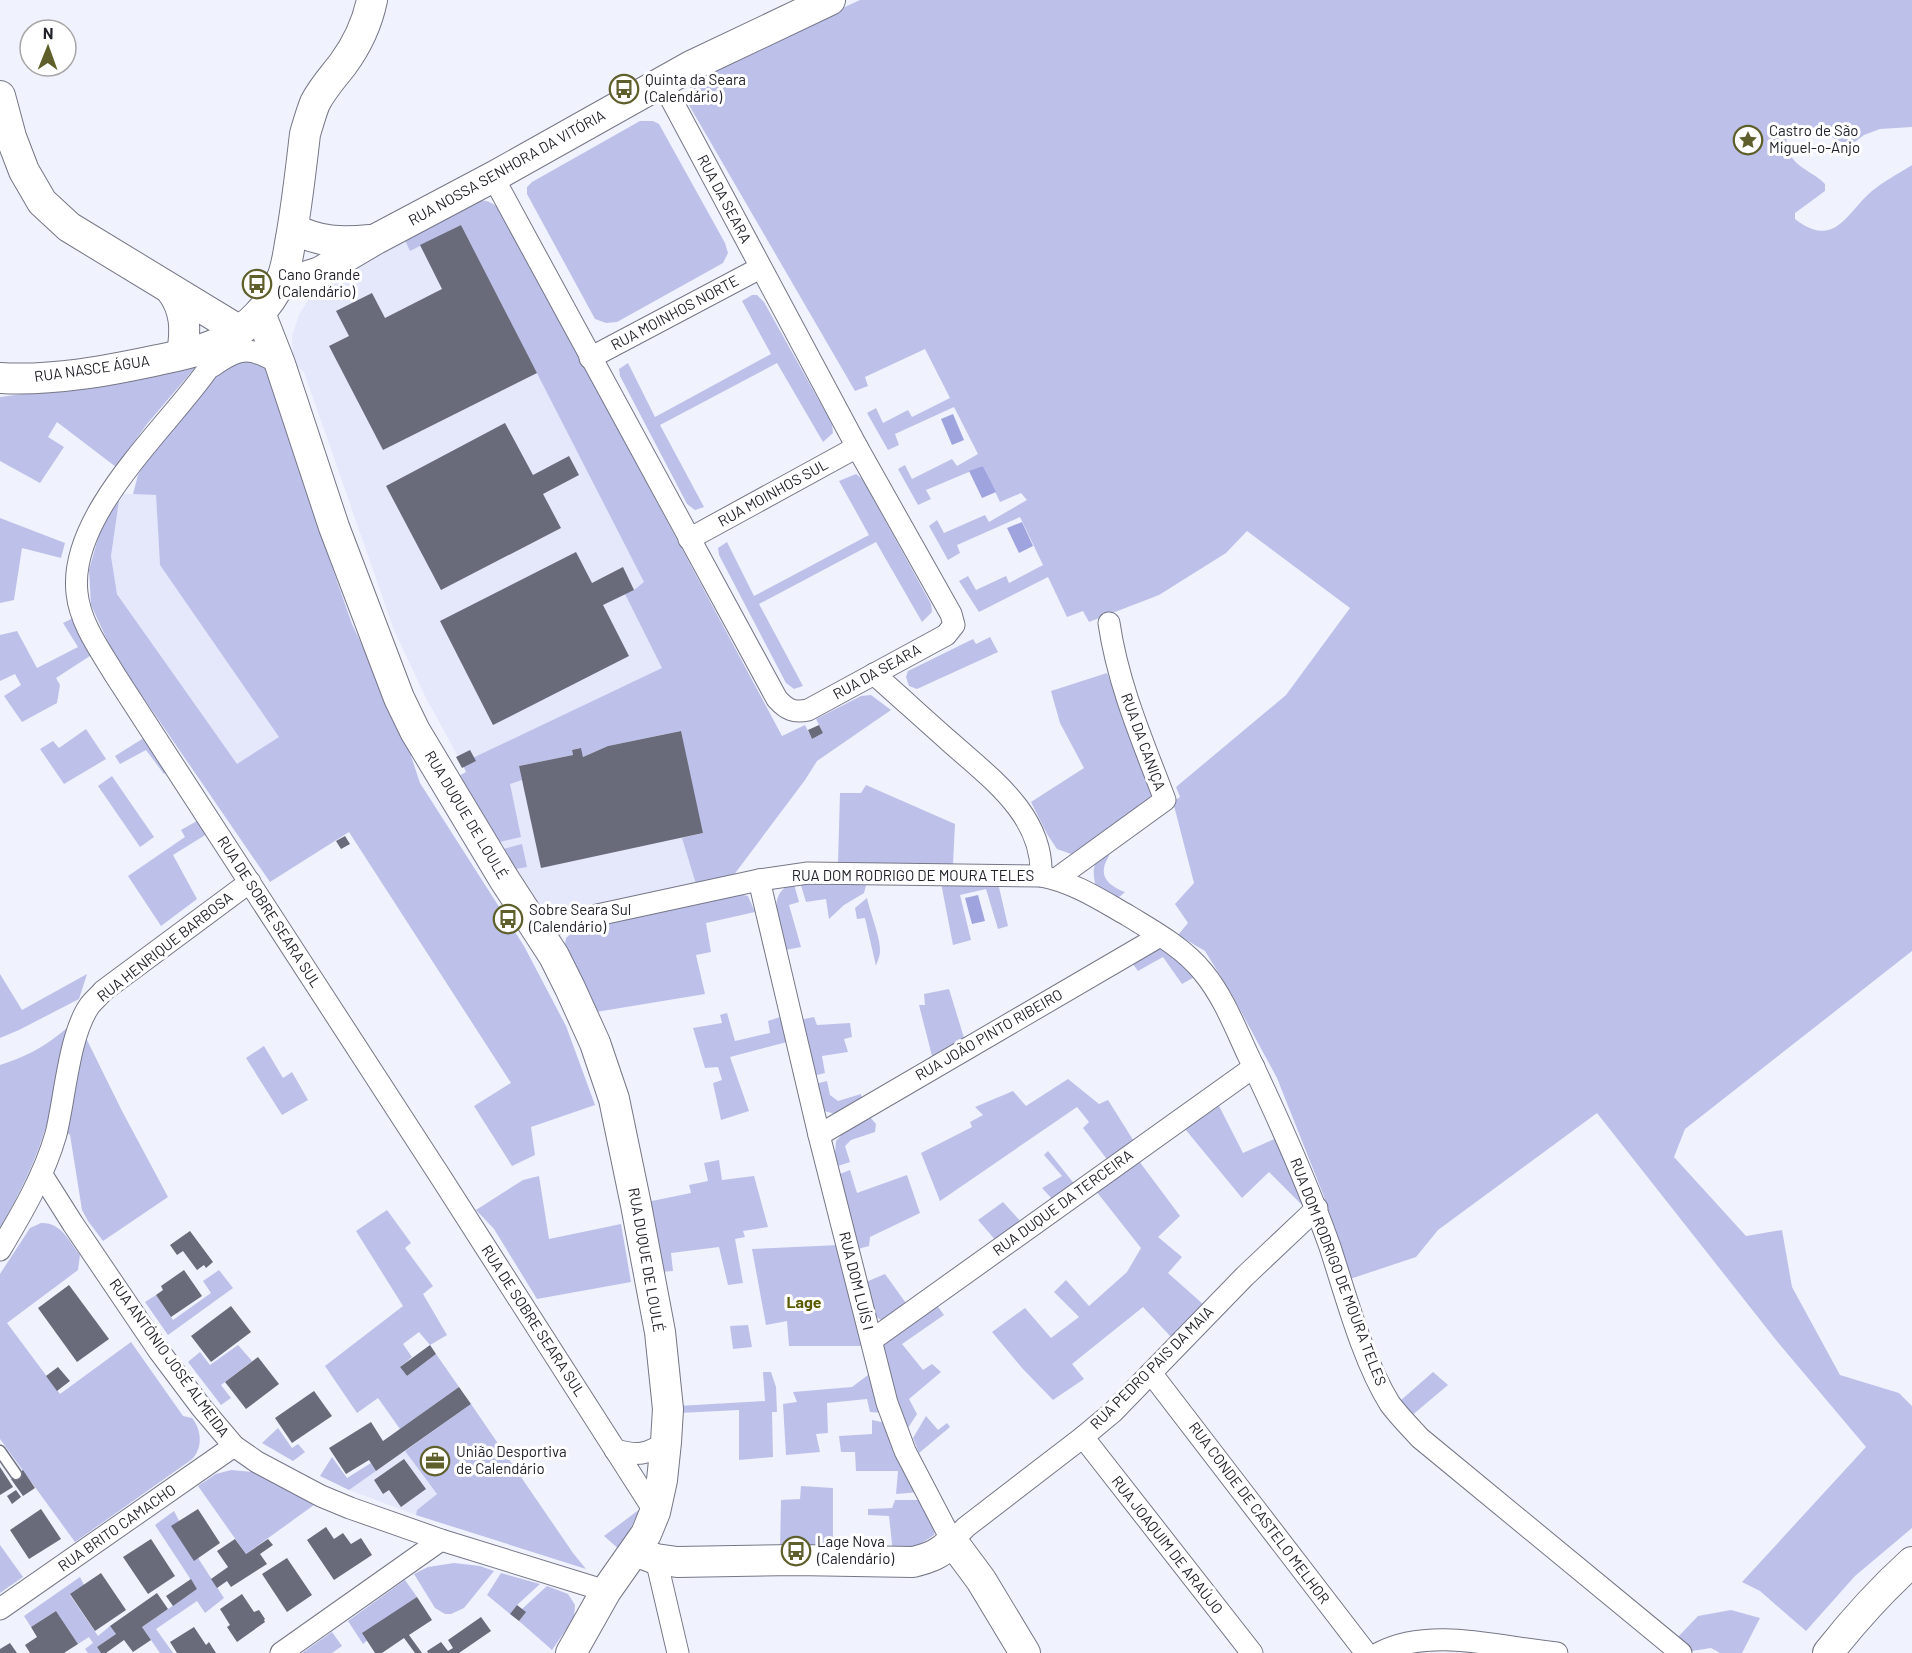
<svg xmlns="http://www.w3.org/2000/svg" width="1912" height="1653" viewBox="0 0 1912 1653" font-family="Barlow,sans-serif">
<rect width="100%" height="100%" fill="#f0f2fd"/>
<g fill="#e5e7fb">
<polygon points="486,200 506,220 805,780 733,876 562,913 552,914 543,910 528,893 510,870 466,771 425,696 394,630 304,372 293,363 292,337 299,315 310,297 328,283 456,207"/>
<polygon points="120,494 156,494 160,565 280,737 237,765 117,593 111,556"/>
<polygon points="405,1451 437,1494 417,1510 416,1515 349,1490"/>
</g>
<g fill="#bdc1ea">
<path d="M 860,0 L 1912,0 L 1912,127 L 1880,129 L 1864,135 L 1852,144 C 1827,143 1823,118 1790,132 C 1786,138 1786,140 1787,146 C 1792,168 1812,170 1825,184 L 1825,191 L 1795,213 L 1795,219 C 1835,250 1846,213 1872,191 C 1884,181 1898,174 1912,165 L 1912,951 L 1685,1129 L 1674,1157 L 1746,1236 L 1782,1230 L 1792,1287 L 1840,1375 L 1899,1393 L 1912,1406 L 1912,1528 L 1855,1576 L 1806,1631 L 1760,1591 L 1742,1582 L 1866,1447 L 1776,1340 L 1597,1113 L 1438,1230 L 1416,1257 L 1350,1279 L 1323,1194 L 1277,1078 L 1231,993 L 1205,951 L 1178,935 L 1188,923 L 1175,904 L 1194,883 L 1173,802 L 1180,797 L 1176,787 L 1286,695 L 1350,608 L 1247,531 L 1226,553 L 1159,595 L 1089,622 L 1083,611 L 1067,617 L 1048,577 L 979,612 L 959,581 L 968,576 L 976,590 L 1006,576 L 1009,583 L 1043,565 L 1020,517 L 957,545 L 960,553 L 948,560 L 929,526 L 937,520 L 944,533 L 985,515 L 989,522 L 1027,500 L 1021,493 L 1000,502 L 983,466 L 926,490 L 931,499 L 918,505 L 898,469 L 905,465 L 912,479 L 952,459 L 957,466 L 978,454 L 954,407 L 895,434 L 899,445 L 888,450 L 867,413 L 876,408 L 883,423 L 908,410 L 912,417 L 950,398 L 925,349 L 865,377 L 868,386 L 855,391 L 686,100 L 692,82 L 793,31 Z"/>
<polygon points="640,121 653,121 659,124 725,243 728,253 723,263 617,322 606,323 595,319 527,194 527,187 532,182"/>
<path d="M 471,200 C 492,200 496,203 506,220 L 782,736 L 805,725 L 812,739 L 823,733 L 816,719 L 861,696 L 871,695 L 891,710 L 817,761 L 805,780 L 733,876 L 696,884 L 682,838 L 703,833 L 680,731 L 608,746 L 583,757 L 581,748 L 572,750 L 573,755 L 519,766 L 522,780 L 510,784 L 521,837 L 500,842 L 503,849 L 522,844 L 527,867 L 510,870 L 457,777 L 466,772 L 462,763 L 662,668 L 625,594 L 634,590 L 644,582 L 461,225 L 410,251 L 404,238 Z"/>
<polygon points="752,295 757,295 764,302 832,424 833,433 823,442 777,363 660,425 704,507 695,510 687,504 620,376 619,369 628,363 655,417 771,354 742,301"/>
<polygon points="253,359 268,371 284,407 310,504 352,624 403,732 420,783 524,946 566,1026 595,1105 531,1127 535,1155 512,1166 474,1106 511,1083 349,832 270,882 114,655 91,605 89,570 100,531 120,494 111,556 117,594 237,764 279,737 160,565 156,495 133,494 138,475 162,437 213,377 235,361"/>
<polygon points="199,363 147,424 116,467 57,422 48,437 64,447 40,483 0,461 0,397 55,390"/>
<polygon points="856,474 860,477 864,482 931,604 932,612 922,622 876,542 759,604 803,686 794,689 786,683 719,555 718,548 727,542 754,596 869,535 839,481"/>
<polygon points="0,518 65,543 61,558 22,548 14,600 0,603"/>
<polygon points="73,618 93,654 56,678 60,685 57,703 22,722 4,696 21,685 15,674 0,681 0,635 17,631 37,668 78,647 63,623"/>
<polygon points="990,637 998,652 917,689 909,686 906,677 908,671 973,639 976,644"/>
<polygon points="1107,673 1152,791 1152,798 1071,854 1057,849 1047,834 1031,802 1084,768 1060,723 1051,691"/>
<polygon points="86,729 106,759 64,784 40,749 53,741 59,748"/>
<polygon points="147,736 170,769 164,774 146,750 120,764 115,756"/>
<polygon points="112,776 154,837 140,847 98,786"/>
<polygon points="866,785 955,824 953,865 838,863 840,793 861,793"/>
<polygon points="202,818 210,832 173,855 197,899 161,926 128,876 185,837 181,830"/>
<path d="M 1107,851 L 1109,856 C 1097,875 1107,885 1125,892 L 1117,899 L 1096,887 C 1092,869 1092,863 1107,851 Z"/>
<polygon points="800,882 867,882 864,893 844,905 829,919 826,899 806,902"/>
<polygon points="941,883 998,883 1008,926 998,929 986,889 960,895 971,940 953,945"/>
<path d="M 794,884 L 799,902 L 789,905 L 801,947 L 785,950 C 780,929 764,891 794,884 Z"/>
<polygon points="738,894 748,896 755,912 706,923 711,952 696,955 705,994 596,1012 564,950 566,938 580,926"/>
<path d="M 867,898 C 870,913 881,938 880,952 C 880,956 877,962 876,966 L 865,918 L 857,919 L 855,908 Z"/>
<polygon points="1157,948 1169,951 1198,975 1182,984 1163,957 1138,971 1132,963"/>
<polygon points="0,974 22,1010 87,974 79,999 19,1030 0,1038"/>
<polygon points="949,989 965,1041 933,1060 919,1005 925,1005 924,994"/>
<polygon points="727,1013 735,1041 770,1033 768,1021 780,1017 787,1042 730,1057 749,1111 721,1120 713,1083 722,1080 718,1067 705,1068 693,1028 722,1023 720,1015"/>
<polygon points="814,1017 817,1025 850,1023 852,1037 844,1039 848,1052 822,1056 825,1073 813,1076 800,1020"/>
<path d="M 68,1027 C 62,1056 58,1085 50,1113 C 39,1154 21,1192 0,1228 L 0,1065 C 28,1056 46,1046 68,1027 Z"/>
<polygon points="86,1038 122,1111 168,1197 103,1241 88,1221 82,1210 70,1135 66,1132 67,1111"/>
<polygon points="264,1046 283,1078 292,1072 308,1100 282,1115 246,1058"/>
<polygon points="1068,1079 1099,1104 1108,1100 1135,1143 1109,1162 1083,1128 1089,1122 1077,1107 940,1201 921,1153 972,1127 970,1122 983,1115 975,1107 1013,1091 1026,1106"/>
<polygon points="827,1081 830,1095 838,1101 861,1094 862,1101 835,1114 824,1111 818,1099 815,1084"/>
<polygon points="1219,1106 1243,1153 1279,1137 1306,1209 1269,1172 1242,1198 1185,1129"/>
<polygon points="869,1116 876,1124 875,1132 851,1140 845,1146 850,1162 838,1166 835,1154 836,1141 847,1129"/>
<polygon points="1048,1151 1076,1186 1054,1201 1042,1188 1062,1176 1044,1155"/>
<polygon points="719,1160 722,1180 754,1176 768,1227 743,1231 745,1237 735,1239 743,1283 728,1285 719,1247 671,1253 673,1271 660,1272 647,1202 691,1193 689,1185 708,1181 704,1163"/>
<polygon points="1139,1161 1180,1216 1158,1237 1182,1257 1168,1273 1204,1305 1171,1337 1143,1307 1072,1364 1084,1379 1053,1400 1022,1368 992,1332 1025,1308 1051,1338 1079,1317 1054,1292 1066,1280 1089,1306 1127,1272 1141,1248 1096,1191"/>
<polygon points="850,1170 857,1193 907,1175 920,1213 870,1237 869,1246 858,1249 840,1174"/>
<polygon points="539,1176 549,1239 621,1224 631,1282 537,1299 494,1229 476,1210 523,1180"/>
<polygon points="1003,1202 1023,1224 997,1242 978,1220"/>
<polygon points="387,1210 411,1243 405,1248 433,1286 423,1294 447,1335 430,1345 419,1332 403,1344 412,1357 400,1367 407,1376 436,1354 459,1387 400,1429 378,1398 357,1413 325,1366 403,1306 356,1231"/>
<path d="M 41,1223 C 61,1222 69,1241 80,1255 L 78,1270 L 7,1323 L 60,1394 L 131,1342 L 183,1416 L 192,1418 C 202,1430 203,1449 191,1460 L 75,1542 L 0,1439 L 0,1274 L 30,1228 Z"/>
<polygon points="839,1245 862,1346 789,1346 787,1321 766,1325 752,1249"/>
<polygon points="219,1270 233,1288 168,1335 145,1302 156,1295 173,1320 211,1293 203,1281"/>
<polygon points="885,1274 908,1306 899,1312 881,1320 874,1315 866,1282"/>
<polygon points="936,1304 944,1315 902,1344 923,1370 932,1364 941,1372 909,1399 917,1414 908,1428 894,1396 883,1347 888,1340"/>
<polygon points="748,1325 752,1347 733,1349 730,1326"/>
<polygon points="238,1345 252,1361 221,1385 231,1398 221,1405 188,1362 200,1352 210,1365"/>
<polygon points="763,1372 771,1372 776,1387 777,1412 772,1412 773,1457 739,1460 739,1410 679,1413 678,1406 765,1401"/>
<polygon points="1433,1372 1448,1385 1410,1417 1400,1401"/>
<polygon points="868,1375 883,1413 870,1412 867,1399 827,1403 828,1433 816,1434 820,1452 786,1455 783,1404 797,1402 793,1392 852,1387"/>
<polygon points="471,1404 573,1553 586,1569 416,1515 417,1510 437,1494 405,1451"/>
<polygon points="926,1416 938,1430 947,1423 950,1427 919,1453 913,1438"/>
<polygon points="872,1420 886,1423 920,1492 896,1494 898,1471 856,1471 855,1452 841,1452 839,1436 872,1434"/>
<polygon points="278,1428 292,1448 298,1444 305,1452 293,1461 262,1443"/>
<polygon points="332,1457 347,1478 371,1463 376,1471 349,1490 320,1476"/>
<polygon points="231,1470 253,1472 314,1505 246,1554 198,1486 216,1474"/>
<polygon points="801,1486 833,1488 833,1553 780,1551 781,1500 800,1499"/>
<polygon points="895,1500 924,1500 936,1525 934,1535 919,1545 893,1553 889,1516 868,1515 868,1509 892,1508"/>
<polygon points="640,1509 620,1550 604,1536"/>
<polygon points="174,1511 198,1558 224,1598 205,1613 197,1601 156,1629 173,1653 160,1653 142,1627 197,1589 155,1525"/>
<polygon points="0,1545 23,1577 0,1593"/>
<polygon points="454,1563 480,1566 494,1571 464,1608 451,1614 445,1614 435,1608 414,1574 428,1567"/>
<polygon points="501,1573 540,1584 517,1605 510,1614 487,1595"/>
<polygon points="80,1577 84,1585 70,1595 98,1636 110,1626 116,1634 97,1647 101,1653 88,1653 85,1649 93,1643 89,1637 78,1644 56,1611 31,1627 24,1616"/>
<polygon points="405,1580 417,1597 363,1644 348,1621"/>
<polygon points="547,1586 568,1594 575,1605 574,1618 552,1650 519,1621 522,1609"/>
<polygon points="1731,1610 1760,1618 1742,1653 1720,1653 1711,1648 1692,1651 1677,1638 1698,1616"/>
<polygon points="332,1632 342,1646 332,1653 302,1653"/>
</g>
<g fill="#9fa4de">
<polygon points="953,414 964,440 952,445 941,419"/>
<polygon points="983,466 996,492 982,498 969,471"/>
<polygon points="1022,522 1033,546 1019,553 1007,528"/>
<polygon points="978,895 985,921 972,924 965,898"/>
</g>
<g fill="#696b7a">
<polygon points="461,225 537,373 383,450 329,346 349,336 336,311 372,293 385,318 442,289 420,245"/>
<polygon points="505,423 533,475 569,456 579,475 543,494 561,528 441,590 386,486"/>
<polygon points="576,552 592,583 623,567 634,590 603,605 629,656 493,725 440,621"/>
<polygon points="819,725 823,733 812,739 808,730"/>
<polygon points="681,731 703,833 541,868 519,766 573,755 572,750 581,748 583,757 608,746"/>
<polygon points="470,750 476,761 462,768 456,757"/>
<polygon points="345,836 350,844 341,849 336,841"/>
<polygon points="190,1231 213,1262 206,1268 204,1265 197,1270 183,1251 177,1255 170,1245"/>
<polygon points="184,1270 202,1296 171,1317 156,1295 163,1290 161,1286"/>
<polygon points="69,1285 109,1339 77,1362 38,1308"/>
<polygon points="231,1306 251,1332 211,1362 191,1336"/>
<polygon points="430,1345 436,1354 407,1376 400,1367"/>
<polygon points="258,1357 279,1384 246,1409 225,1382"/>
<polygon points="58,1367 70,1381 57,1391 46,1376"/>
<polygon points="459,1387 471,1404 376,1471 369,1460 346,1474 329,1448 371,1422 383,1441"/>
<polygon points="314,1391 332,1416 292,1443 275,1418"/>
<polygon points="404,1459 426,1489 401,1507 389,1490 383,1494 374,1480"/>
<polygon points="0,1467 13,1487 0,1495"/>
<polygon points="23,1470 35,1488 23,1496 11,1479"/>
<polygon points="16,1490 21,1497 12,1504 7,1496"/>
<polygon points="41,1509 61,1539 29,1559 10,1530"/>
<polygon points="198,1509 220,1543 194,1561 171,1526"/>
<polygon points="326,1527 334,1539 343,1533 351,1544 361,1538 372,1555 334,1580 307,1540"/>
<polygon points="151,1539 175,1576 148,1594 123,1557"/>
<polygon points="235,1539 246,1554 268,1539 273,1545 260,1554 267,1564 231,1587 227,1581 217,1588 211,1579 228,1567 217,1551"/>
<polygon points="287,1558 312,1595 287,1612 262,1574"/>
<polygon points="101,1573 126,1610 95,1631 70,1594"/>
<polygon points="191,1579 197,1589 173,1606 166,1596"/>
<polygon points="157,1593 168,1609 142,1627 151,1640 133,1652 124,1640 106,1653 101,1653 97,1647 116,1634 110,1626"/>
<polygon points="242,1594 254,1612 259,1610 265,1619 264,1620 265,1622 237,1642 227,1627 230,1625 220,1609"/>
<polygon points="417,1597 432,1620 409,1635 422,1653 415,1653 404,1638 382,1653 375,1653 362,1633"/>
<polygon points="517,1605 526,1612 519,1621 510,1614"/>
<polygon points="56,1611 78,1644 64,1653 30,1653 25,1645 37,1637 31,1627"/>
<polygon points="481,1617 491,1631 459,1653 428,1653 427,1651 441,1642 448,1651 453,1648 448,1640"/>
<polygon points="194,1627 206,1645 209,1642 216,1653 177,1653 170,1642"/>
<polygon points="10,1643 17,1653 0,1653 0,1649"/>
</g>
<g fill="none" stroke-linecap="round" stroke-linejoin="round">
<g stroke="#757787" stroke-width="13">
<polyline id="lane" points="0,1451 16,1474"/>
</g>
<g stroke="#757787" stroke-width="23">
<g id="street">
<path d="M 493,177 L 777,699 C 787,710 794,713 808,710 L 946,635 L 954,625 L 951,614 L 857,447 L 662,82"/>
<path d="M 228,339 C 221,349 215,359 208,369 C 166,429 68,515 77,593 C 80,623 100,650 115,675 L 440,1176 L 655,1512"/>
<polyline points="590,358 760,268"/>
<path d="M 213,366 C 241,346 251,347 280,364"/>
<polyline points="689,539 857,447"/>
<path d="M 874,674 C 899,696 924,719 949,741 C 989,777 1044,815 1041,876"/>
<path d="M 1056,879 L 1165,800 C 1143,742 1118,685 1109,623"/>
<polyline points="759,880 819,1135 887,1403 905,1451 952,1541 966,1527 1083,1437 1113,1412 1245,1276 1317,1208"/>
<path d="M 537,928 L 759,880 L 808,873 L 1041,876 C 1073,882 1099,899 1127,915 C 1153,931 1183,947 1203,972 C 1223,996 1235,1027 1248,1055 C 1278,1118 1307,1182 1330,1247 C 1346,1296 1363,1361 1390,1404 C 1399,1416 1410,1427 1420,1438 L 1681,1653"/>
<polyline points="819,1135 1160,936"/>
<polyline points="42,1175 73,1224 159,1351 201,1407 234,1446 257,1462 321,1496 350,1508 441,1540 606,1591"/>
<path d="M 0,1250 C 22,1213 44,1176 56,1134 C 65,1098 69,1034 90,1005 C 94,1000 99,996 103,991 L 250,882"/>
<polyline points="872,1340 1254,1067"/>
<polyline points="1151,1373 1366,1653"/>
<polyline points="1083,1437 1252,1653"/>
<path d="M 615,1450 C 637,1456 647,1455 666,1442"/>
<polyline points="656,1559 678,1653"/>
<polyline points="0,1609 234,1446"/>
<polyline points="281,1653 441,1540"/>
<path d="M 1379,1653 C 1431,1626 1502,1648 1557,1653"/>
</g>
</g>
<g stroke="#757787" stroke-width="32">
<g id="secondary">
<polyline points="0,96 11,137 24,171 42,202 69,227 240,331"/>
<path d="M 293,229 C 320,242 340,243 370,240"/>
<polyline points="281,280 298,279 320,272 376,239 493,177 691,66 830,0"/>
<path d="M 171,290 C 186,310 186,330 182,354"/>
<polyline points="260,313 280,364 334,527 399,698 415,731 504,879 554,956 570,988 595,1043 614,1099 636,1205 660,1332 668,1409 666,1442 662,1480 655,1512 646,1534 606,1591 571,1653"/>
<path d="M 0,378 C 53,381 107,371 158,360 C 182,355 207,350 228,338 C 250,326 269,306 280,283 C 287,269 288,253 291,238 C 297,204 301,169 305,134 C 308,124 311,113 315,103 C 322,89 333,77 343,64 C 357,45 367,24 372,0"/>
<path d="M 635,1551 L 656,1559 L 677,1562 L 796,1560 L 913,1562 C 929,1558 941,1554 952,1541 L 981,1580 L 1025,1653"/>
<path d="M 1828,1653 C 1854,1620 1881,1590 1912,1562"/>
</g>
</g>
<use href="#lane" stroke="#fff" stroke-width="10"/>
<use href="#street" stroke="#fff" stroke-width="21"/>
<use href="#secondary" stroke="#fff" stroke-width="30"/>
</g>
<defs>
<g id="bus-ring" transform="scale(1.5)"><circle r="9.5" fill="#fff" stroke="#5f5f2c" stroke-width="1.5"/><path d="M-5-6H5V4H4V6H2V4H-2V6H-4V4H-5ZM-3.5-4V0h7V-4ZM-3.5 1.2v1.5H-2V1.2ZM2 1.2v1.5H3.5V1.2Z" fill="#5f5f2c"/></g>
<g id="sight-ring" transform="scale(1.5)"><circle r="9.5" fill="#fff" stroke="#5f5f2c" stroke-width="1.5"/><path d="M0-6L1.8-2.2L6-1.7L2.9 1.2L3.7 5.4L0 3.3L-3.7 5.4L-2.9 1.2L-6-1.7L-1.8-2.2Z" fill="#5f5f2c"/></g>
<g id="office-ring" transform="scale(1.5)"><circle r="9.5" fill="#fff" stroke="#5f5f2c" stroke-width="1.5"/><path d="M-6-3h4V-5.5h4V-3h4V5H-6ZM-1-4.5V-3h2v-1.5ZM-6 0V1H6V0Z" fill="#5f5f2c"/></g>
</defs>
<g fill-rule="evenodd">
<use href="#bus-ring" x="624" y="89"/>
<use href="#sight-ring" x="1748" y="140"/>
<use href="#bus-ring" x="257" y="284"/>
<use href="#bus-ring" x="508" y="919"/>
<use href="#office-ring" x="435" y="1461"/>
<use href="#bus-ring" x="796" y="1551"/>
</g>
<g text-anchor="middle" stroke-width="6" stroke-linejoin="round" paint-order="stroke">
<g font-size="15" fill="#23242b" stroke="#fff" text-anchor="start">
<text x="645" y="85">Quinta da Seara<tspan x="645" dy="17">(Calendário)</tspan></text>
<text x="1769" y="136">Castro de São<tspan x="1769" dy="17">Miguel-o-Anjo</tspan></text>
<text x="278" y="280">Cano Grande<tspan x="278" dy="17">(Calendário)</tspan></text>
<text x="529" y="915">Sobre Seara Sul<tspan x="529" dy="17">(Calendário)</tspan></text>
<text x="456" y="1457">União Desportiva<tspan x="456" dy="17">de Calendário</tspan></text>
<text x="817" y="1547">Lage Nova<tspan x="817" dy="17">(Calendário)</tspan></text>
</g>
<g font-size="15" fill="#23242b" stroke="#fff">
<text transform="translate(507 168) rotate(-29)" y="5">RUA NOSSA SENHORA DA VITÓRIA</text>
<text transform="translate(724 199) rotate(62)" y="5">RUA DA SEARA</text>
<text transform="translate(675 313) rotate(-28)" y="5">RUA MOINHOS NORTE</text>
<text transform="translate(92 369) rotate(-8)" y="5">RUA NASCE ÁGUA</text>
<text transform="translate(773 493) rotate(-29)" y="5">RUA MOINHOS SUL</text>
<text transform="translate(877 672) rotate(-29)" y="5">RUA DA SEARA</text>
<text transform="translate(1143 742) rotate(70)" y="5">RUA DA CANIÇA</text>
<text transform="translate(466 815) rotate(59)" y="5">RUA DUQUE DE LOULÉ</text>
<text x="913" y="881">RUA DOM RODRIGO DE MOURA TELES</text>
<text transform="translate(269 912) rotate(57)" y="5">RUA DE SOBRE SEARA SUL</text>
<text transform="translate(165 947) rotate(-38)" y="5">RUA HENRIQUE BARBOSA</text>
<text transform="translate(989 1035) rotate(-30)" y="5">RUA JOÃO PINTO RIBEIRO</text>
<text transform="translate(1063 1203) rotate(-36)" y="5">RUA DUQUE DA TERCEIRA</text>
<text transform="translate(646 1260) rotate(80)" y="5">RUA DUQUE DE LOULÉ</text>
<text transform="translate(1338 1272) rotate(69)" y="5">RUA DOM RODRIGO DE MOURA TELES</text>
<text transform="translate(856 1281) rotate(76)" y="5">RUA DOM LUÍS I</text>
<text transform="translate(533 1321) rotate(57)" y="5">RUA DE SOBRE SEARA SUL</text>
<text transform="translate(169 1358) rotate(54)" y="5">RUA ANTÓNIO JOSÉ ALMEIDA</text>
<text transform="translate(1152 1368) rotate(-45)" y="5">RUA PEDRO PAIS DA MAIA</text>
<text transform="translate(1259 1513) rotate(53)" y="5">RUA CONDE DE CASTELO MELHOR</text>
<text transform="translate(117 1528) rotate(-35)" y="5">RUA BRITO CAMACHO</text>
<text transform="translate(1167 1545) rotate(52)" y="5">RUA JOAQUIM DE ARAÚJO</text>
</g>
<g font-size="16" font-weight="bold" fill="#5c5b00" stroke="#fff">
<text x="804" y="1308">Lage</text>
</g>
</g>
<g transform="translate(48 48) rotate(1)"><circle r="28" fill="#ffffff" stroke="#a7a7aa" stroke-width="1.5"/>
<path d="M0-4.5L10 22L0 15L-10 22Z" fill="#5f5f2c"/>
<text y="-9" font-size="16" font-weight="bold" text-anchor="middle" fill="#23242b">N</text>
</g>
</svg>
